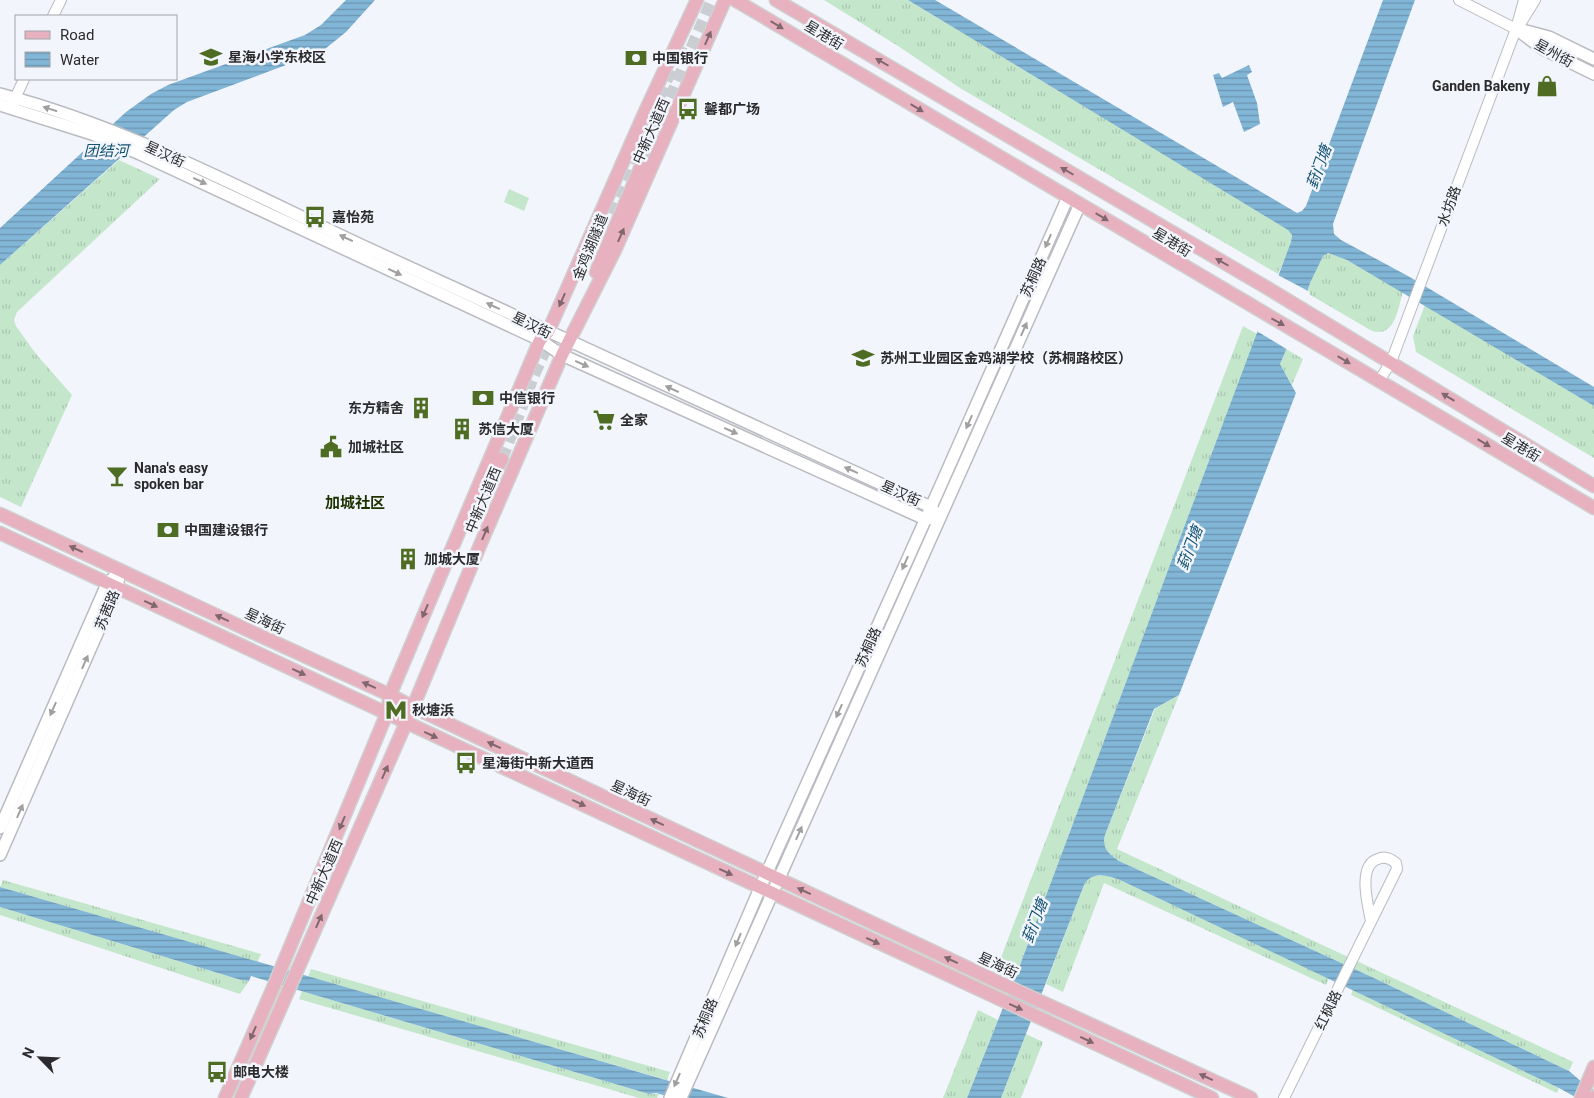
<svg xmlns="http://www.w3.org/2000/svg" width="1594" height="1098" viewBox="0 0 1594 1098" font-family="Roboto,'Noto Sans SC',sans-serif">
<defs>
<pattern id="grass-tufts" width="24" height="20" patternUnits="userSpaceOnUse" patternTransform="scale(1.25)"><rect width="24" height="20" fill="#c4e7cc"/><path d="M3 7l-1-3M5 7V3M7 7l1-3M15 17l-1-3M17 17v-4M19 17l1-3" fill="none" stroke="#a9c6b0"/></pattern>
<pattern id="water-rules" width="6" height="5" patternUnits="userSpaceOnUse" patternTransform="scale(1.25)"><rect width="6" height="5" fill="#82b6d7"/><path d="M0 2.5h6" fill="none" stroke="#6b94af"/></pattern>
</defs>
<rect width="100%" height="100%" fill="#f2f5fb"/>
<g fill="url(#grass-tufts)">
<path d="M 824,0 L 908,0 L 1291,231 C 1295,241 1282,264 1278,274 L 960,88 L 898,46 Z"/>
<polygon points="119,160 160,179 17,312 14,320 16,326 36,354 72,395 21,507 0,497 0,265"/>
<path d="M 1328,253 L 1347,260 L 1403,292 C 1398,308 1395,338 1372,331 L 1307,293 C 1311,281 1316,258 1328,253 Z"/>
<polygon points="1425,305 1594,406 1594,458 1416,352 1413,336"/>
<polygon points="1243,326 1257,334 1018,970 1000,960"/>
<polygon points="1286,349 1303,359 1292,385 1280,364"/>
<path d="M 1179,695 L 1117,849 L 1573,1062 L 1569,1071 L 1374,978 L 1119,861 C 1110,854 1101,848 1105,835 L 1155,709 Z"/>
<polygon points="1095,875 1109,876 1120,880 1329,978 1326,985 1104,883 1063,992 1046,984 1084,885 1088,879"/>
<polygon points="3,880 261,954 257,963 0,887"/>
<polygon points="0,907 241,980 249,981 240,994 0,915"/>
<polygon points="311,969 670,1072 667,1080 308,977"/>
<polygon points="1353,989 1559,1088 1557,1093 1351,995"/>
<polygon points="302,991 649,1094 659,1094 657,1098 639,1098 299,999"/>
<polygon points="978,1010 998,1020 967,1098 943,1098"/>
<polygon points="1026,1034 1043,1042 1021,1098 1001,1098"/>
</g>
<polygon fill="#c4e7cc" points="509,189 529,198 524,211 504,202"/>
<g fill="url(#water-rules)">
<polygon points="346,0 375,0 346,32 325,49 302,59 187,102 174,110 0,265 0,228 126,112 151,94 168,85 305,35 321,25"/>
<path d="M 908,0 L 935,0 L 1297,213 L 1302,211 L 1306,206 L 1383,0 L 1415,0 L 1333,224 L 1334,234 L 1341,240 L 1408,276 L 1594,387 L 1594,406 L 1347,260 L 1328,253 L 1323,256 L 1310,283 L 1295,329 L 1280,364 L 1296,393 L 1179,695 L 1154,709 L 1105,835 C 1101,848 1110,855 1119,861 L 1374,978 L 1569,1071 L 1583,1083 L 1594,1090 L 1594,1098 L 1577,1098 L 1559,1088 L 1120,880 C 1107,875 1092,871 1084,885 L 1001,1098 L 967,1098 L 1020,965 L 1291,242 L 1292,235 L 1288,230 Z"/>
<polygon points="1249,65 1252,72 1247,75 1257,103 1260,124 1244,132 1233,102 1223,107 1213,75 1219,73 1222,78"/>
<polygon points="0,887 728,1098 674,1098 656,1093 649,1094 251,976 249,981 241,980 0,907"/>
</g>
<polygon fill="#f2f5fb" points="1276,274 1310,292 1297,330 1288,350 1255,330"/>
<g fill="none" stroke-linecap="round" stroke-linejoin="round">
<g stroke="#cacdd2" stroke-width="12" stroke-dasharray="12 6" stroke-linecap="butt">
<polyline points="642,164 712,0"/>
<polyline points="607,212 682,46"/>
<polyline points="502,459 533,377 552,335"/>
</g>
<g stroke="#b9bbc1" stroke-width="12">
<g id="tertiary">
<polyline points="1459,0 1516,29"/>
<polyline points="53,16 61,0"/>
<polyline points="1520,24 1535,0"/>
<polyline points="12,105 24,79"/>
<polyline points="1379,381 1391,362 1516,29 1524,0"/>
<path d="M 1284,1098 L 1397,869 L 1396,863 C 1391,859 1384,856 1378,859 C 1357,865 1368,906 1371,921"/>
</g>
</g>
<g stroke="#b9bbc1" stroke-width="14">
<g id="secondary">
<polyline points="1516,29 1543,49 1594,74"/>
<polyline points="1522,30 1549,37 1594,59"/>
<path d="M 0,94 C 127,127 245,191 363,246 C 552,333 741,420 931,507 L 939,518"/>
<polyline points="0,105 92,134 140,154 540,340 562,355 925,519 939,518"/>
<polyline points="0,828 107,584 114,577"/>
<polyline points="0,855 117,588 120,570"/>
<polyline points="670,1098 760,888 940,487 1068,197"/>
<polyline points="681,1098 1080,204"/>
</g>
</g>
<g stroke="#d0d0d1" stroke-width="15">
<g id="primary">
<polyline points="735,0 1594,508"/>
<polyline points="776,0 1264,286 1594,486"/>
<polyline points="596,272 642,164"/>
<polyline points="480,501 502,459"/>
<polyline points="0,514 252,632 390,695 413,707 996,981 1251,1098"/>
<polyline points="0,533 1212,1098"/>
<polyline points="225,1098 273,988 387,713 390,695 540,340 548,332 644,114 697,0"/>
<polyline points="241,1098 413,707 481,543 562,355 615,250 725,0"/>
<polyline points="1581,1098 1594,1067"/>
<polyline points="1593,1098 1594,1097"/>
</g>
</g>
<use href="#tertiary" stroke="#fff" stroke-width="10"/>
<use href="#secondary" stroke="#fff" stroke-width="11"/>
<use href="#primary" stroke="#e7b1bf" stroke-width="12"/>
</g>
<defs><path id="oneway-solid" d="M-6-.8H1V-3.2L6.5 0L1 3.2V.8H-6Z" transform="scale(1.25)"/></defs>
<g fill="#80676f">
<use href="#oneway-solid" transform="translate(777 25) rotate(31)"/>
<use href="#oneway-solid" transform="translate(708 38) rotate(-66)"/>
<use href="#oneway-solid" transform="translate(882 62) rotate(-150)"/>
<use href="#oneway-solid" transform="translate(917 108) rotate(31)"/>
<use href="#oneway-solid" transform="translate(1067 171) rotate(-150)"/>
<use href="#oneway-solid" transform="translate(1102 217) rotate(31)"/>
<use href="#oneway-solid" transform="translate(621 235) rotate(-66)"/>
<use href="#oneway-solid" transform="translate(1222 262) rotate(-150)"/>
<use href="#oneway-solid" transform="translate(562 300) rotate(114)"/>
<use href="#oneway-solid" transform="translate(1278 322) rotate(29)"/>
<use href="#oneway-solid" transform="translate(1344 360) rotate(31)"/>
<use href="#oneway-solid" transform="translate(1448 397) rotate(-149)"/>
<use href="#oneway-solid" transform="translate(1484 443) rotate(31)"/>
<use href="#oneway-solid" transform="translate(485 533) rotate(-67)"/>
<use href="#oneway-solid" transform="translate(76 549) rotate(-155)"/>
<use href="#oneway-solid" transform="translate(151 604) rotate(25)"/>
<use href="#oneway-solid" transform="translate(425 611) rotate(113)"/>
<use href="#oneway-solid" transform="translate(222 618) rotate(-155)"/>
<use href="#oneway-solid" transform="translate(299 672) rotate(25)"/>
<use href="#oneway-solid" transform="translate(369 685) rotate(-156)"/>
<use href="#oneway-solid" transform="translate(431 735) rotate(25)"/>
<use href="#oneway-solid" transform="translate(494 745) rotate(-155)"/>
<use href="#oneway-solid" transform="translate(385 772) rotate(-66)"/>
<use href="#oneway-solid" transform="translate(579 803) rotate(25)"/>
<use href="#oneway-solid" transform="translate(657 822) rotate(-155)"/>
<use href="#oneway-solid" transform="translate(342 823) rotate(113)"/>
<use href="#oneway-solid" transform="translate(726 872) rotate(25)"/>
<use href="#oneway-solid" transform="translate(804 891) rotate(-155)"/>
<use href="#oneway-solid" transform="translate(319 921) rotate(-66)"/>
<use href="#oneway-solid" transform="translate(873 941) rotate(25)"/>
<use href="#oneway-solid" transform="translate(951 960) rotate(-155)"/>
<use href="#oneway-solid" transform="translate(1016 1007) rotate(25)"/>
<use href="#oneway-solid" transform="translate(253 1033) rotate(114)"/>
<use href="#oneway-solid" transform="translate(1087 1040) rotate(25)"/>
<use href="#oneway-solid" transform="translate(1206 1077) rotate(-155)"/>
</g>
<g fill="#a0a0a1">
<use href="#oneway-solid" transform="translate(50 109) rotate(-162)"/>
<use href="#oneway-solid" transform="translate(200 181) rotate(25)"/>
<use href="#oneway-solid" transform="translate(346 238) rotate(-155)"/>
<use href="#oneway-solid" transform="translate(1048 241) rotate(114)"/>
<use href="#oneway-solid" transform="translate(395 272) rotate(25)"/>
<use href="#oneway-solid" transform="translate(493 306) rotate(-155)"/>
<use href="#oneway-solid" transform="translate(1024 329) rotate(-66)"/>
<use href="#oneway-solid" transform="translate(582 364) rotate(24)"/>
<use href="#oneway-solid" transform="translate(672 389) rotate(-155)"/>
<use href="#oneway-solid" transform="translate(969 422) rotate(114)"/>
<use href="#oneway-solid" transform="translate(731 431) rotate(24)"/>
<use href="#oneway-solid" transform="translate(851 470) rotate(-156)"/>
<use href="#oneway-solid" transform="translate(905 563) rotate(114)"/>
<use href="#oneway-solid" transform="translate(85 662) rotate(-66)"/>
<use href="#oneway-solid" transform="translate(53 709) rotate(114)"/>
<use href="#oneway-solid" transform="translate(839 711) rotate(114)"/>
<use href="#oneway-solid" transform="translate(20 811) rotate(-66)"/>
<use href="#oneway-solid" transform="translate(799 833) rotate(-66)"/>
<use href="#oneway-solid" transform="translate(738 940) rotate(113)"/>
<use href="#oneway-solid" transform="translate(677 1080) rotate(114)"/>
</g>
<defs>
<g id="school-bare" transform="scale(1.725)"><path d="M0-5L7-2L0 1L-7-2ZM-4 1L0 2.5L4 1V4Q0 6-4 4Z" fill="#4e6d23" stroke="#f2f5fb" stroke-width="2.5" paint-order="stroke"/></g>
<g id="bank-bare" transform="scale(1.725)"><path d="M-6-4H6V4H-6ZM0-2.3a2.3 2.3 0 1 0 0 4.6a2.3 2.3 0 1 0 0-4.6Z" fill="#4e6d23" stroke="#f2f5fb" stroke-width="2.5" paint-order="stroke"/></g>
<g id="shop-bare" transform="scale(1.725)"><path d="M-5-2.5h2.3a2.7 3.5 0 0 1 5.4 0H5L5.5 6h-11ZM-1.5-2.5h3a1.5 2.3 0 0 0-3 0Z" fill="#4e6d23" stroke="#f2f5fb" stroke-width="2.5" paint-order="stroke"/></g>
<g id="bus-bare" transform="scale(1.725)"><path d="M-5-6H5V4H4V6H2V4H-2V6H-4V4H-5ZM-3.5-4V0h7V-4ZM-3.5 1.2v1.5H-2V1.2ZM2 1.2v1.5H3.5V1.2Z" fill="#4e6d23" stroke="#f2f5fb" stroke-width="2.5" paint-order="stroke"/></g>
<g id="building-bare" transform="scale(1.725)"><path d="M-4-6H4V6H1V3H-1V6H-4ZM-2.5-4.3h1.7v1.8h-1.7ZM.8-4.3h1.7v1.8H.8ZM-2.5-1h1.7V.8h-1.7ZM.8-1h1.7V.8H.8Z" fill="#4e6d23" stroke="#f2f5fb" stroke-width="2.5" paint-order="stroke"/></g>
<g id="supermarket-bare" transform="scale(1.725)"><path d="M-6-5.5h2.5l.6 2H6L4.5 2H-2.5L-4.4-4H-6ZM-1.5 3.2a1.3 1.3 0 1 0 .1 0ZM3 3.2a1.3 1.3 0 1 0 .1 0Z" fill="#4e6d23" stroke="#f2f5fb" stroke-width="2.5" paint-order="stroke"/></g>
<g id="civic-bare" transform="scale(1.725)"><path d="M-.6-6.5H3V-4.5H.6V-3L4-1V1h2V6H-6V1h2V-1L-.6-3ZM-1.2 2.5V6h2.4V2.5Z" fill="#4e6d23" stroke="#f2f5fb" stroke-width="2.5" paint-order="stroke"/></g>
<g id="bar-bare" transform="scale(1.725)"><path d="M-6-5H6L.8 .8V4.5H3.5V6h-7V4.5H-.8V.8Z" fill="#4e6d23" stroke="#f2f5fb" stroke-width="2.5" paint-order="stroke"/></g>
<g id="metro-bare" transform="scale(1.725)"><path d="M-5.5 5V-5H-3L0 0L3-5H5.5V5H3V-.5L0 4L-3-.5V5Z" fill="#4e6d23" stroke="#f2f5fb" stroke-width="2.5" paint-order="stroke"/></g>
</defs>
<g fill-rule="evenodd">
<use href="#school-bare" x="211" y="57"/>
<use href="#bank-bare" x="636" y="58"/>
<use href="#shop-bare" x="1547" y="86"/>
<use href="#bus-bare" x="688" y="109"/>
<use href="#bus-bare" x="315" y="217"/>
<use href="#school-bare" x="863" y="358"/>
<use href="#bank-bare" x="483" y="398"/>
<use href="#building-bare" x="421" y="408"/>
<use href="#supermarket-bare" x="604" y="420"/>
<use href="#building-bare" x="462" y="429"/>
<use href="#civic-bare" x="331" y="447"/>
<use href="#bar-bare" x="117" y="476"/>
<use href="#bank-bare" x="168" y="530"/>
<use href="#building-bare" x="408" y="559"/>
<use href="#metro-bare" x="396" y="710"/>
<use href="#bus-bare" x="466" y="763"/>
<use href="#bus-bare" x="217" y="1072"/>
</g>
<g text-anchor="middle" stroke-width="5" stroke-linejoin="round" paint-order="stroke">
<g font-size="14" fill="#2b2b2e" stroke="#f2f5fb">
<text transform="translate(824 35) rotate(31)" y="5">星港街</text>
<text transform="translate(1554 53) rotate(29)" y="5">星州街</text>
<text transform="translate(651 131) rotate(-66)" y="5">中新大道西</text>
<text transform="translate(165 154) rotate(25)" y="5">星汉街</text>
<text transform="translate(1449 206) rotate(-70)" y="5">水坊路</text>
<text transform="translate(1172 242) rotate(31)" y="5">星港街</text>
<text transform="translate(590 247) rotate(-68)" y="5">金鸡湖隧道</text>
<text transform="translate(1033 277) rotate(-66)" y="5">苏桐路</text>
<text transform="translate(532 325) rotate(26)" y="5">星汉街</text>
<text transform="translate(1521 447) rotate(31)" y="5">星港街</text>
<text transform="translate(901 493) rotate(24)" y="5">星汉街</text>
<text transform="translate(483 500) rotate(-67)" y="5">中新大道西</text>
<text transform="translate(107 610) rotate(-68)" y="5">苏茜路</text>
<text transform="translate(265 621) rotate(25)" y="5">星海街</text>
<text transform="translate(868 647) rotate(-66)" y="5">苏桐路</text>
<text transform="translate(631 793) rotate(25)" y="5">星海街</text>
<text transform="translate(324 872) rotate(-66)" y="5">中新大道西</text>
<text transform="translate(998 965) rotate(25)" y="5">星海街</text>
<text transform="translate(1328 1010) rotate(-64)" y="5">红枫路</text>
<text transform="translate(705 1018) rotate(-67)" y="5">苏桐路</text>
</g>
<g font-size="14" font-weight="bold" fill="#2b2b2e" stroke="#f2f5fb" text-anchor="start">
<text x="228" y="62">星海小学东校区</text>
<text x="652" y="63">中国银行</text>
<text x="1530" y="91" text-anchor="end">Ganden Bakeny</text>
<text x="704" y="114">馨都广场</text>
<text x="332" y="222">嘉怡苑</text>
<text x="880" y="363">苏州工业园区金鸡湖学校（苏桐路校区）</text>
<text x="499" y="403">中信银行</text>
<text x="404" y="413" text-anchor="end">东方精舍</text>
<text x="620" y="425">全家</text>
<text x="478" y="434">苏信大厦</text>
<text x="348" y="452">加城社区</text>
<text x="134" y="473">Nana's easy<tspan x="134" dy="16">spoken bar</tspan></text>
<text x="184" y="535">中国建设银行</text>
<text x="424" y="564">加城大厦</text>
<text x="412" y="715">秋塘浜</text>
<text x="482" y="768">星海街中新大道西</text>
<text x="233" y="1077">邮电大楼</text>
</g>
<g font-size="15" font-style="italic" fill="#135273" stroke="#f2f5fb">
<text x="106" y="156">团结河</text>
<text transform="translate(1319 167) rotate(-70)" y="5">葑门塘</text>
<text transform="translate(1190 548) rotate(-69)" y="5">葑门塘</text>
<text transform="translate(1035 921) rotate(-69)" y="5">葑门塘</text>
</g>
<g font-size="15" font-weight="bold" fill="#1e3200" stroke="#f2f5fb">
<text x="355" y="508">加城社区</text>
</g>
</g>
<rect x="15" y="15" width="162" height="65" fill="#f2f5fb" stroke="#a2a4a9"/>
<rect x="25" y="31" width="25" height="8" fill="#e7b1bf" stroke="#a2a4a9"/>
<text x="60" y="40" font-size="15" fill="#2b2b2e">Road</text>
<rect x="25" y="52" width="25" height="15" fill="url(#water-rules)" stroke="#a2a4a9"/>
<text x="60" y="65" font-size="15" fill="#2b2b2e">Water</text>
<g transform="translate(40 1058) rotate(294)" stroke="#f2f5fb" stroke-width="4" paint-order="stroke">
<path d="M0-4L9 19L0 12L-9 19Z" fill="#2b2b2e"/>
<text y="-8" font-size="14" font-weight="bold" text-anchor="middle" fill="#2b2b2e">N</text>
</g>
</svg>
